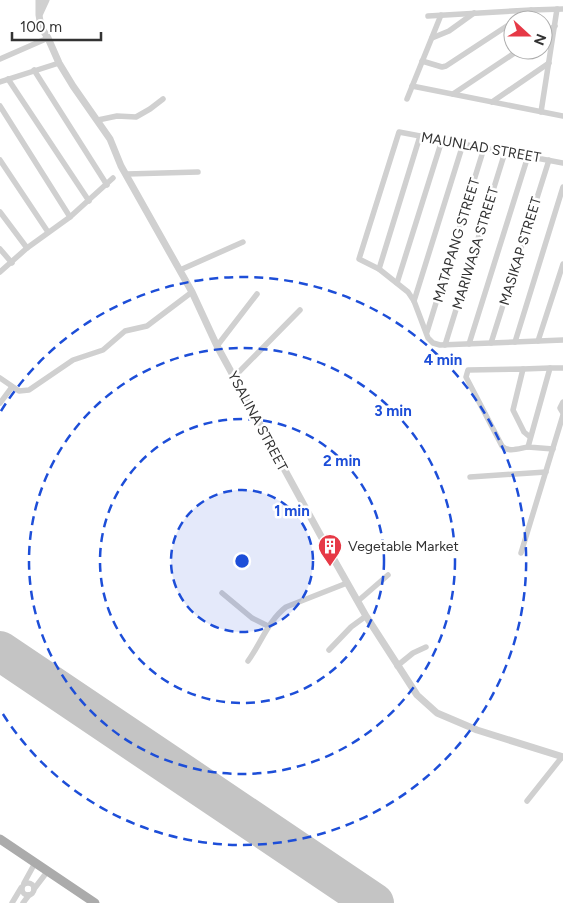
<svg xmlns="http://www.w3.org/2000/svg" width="563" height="903" viewBox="0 0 563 903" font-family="Figtree,sans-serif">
<rect width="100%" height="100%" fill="#fff"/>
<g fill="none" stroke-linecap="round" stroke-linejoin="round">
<polyline stroke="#c4c4c4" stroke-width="40" points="0,651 374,903"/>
<g stroke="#d0d0d0" stroke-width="5.5">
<polyline points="428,16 531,10"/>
<polyline points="515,20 531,10 563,9"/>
<polyline points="543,34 555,26"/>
<polyline points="432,38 449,31 474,13"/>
<polyline points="0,59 48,38"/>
<polyline points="422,61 442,67 446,66 513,22"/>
<polyline points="34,70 107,185"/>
<polyline points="8,79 89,201"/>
<polyline points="0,82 59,63"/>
<polyline points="412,86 563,116"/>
<polyline points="453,94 519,50"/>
<polyline points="407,99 441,15"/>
<polyline points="492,102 549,63"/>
<polyline points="0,106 70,217"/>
<polyline points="541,112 557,9"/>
<polyline points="98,120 117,116 136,117 150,109 163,99"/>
<polyline points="0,160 48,232"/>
<polyline points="563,163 399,132 359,259 379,269 408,292 414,301 428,338 433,343 440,345 563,340"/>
<polyline points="127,174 198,172"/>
<polyline points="0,212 27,248"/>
<polyline points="0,249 12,263"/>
<polyline points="379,269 420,136"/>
<polyline points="180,270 243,242"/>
<polyline points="0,272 27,248 70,217 113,178"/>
<polyline points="397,283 442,140"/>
<polyline points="414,301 463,144"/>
<polyline points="427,332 484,148"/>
<polyline points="538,341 563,264"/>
<polyline points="515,342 563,187"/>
<polyline points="491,343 549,160"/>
<polyline points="469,344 528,156"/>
<polyline points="445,345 505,152"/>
<polyline points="217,346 257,294"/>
<polyline points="523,369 550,368"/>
<polyline points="235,376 300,310"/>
<polyline points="0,378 19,391 29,390 73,360 103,350 125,331 147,326 192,292"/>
<polyline points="563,402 560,408 563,413"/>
<polyline points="0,403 12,387"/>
<path d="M 528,447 C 520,448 508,453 502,446 L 466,377 L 468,370 L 523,369 L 513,410 L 524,432 L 530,437"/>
<polyline points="553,449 528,447 550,368 563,368"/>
<polyline points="470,477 546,472"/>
<polyline points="521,553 563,415"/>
<polyline points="222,593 252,618 268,626"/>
<polyline points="358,601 388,575"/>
<polyline points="329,650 351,627 366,616"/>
<path d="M 248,661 C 261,643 268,621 286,607 L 347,583"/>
<polyline points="397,666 413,653 426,647"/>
<polyline points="527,801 562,757"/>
<circle cx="28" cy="889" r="6"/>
<polyline points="24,883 35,863"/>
<polyline points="34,889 47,872"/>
<polyline points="12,903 21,888"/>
<polyline points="23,903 29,895"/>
</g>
<g stroke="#d0d0d0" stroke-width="7">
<polyline points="39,0 39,15 41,27 48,38 59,63 73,86 110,139 121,166 192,292 217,346 328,549 366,616 417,695 437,713 477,730 563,757"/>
<polyline points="40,13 46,0"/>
</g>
<polyline stroke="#ababab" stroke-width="9" points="0,839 95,903"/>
</g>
<circle cx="242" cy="561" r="71" fill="#1d4ed8" fill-opacity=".12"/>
<g fill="none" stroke="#1d4ed8" stroke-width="2.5" stroke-dasharray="9 6">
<circle cx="242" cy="561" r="71"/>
<circle cx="242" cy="561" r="142"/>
<circle cx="242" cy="561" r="213"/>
<path d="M1 411A284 284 0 1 1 1 711"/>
</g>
<defs>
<g id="building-pin" transform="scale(1.25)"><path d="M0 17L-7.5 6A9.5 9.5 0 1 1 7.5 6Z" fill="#e63946" stroke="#fff"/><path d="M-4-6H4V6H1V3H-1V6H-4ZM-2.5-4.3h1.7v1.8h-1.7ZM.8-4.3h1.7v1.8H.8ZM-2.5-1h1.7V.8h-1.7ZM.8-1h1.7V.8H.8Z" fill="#fff"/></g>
</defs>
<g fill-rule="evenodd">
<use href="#building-pin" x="330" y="546"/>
</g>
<g text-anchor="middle" stroke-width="5" stroke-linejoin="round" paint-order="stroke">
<g font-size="14" fill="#333" stroke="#fff">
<text transform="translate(481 147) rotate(10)" y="5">MAUNLAD STREET</text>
<text transform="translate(456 240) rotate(-73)" y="5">MATAPANG STREET</text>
<text transform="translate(475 248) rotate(-73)" y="5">MARIWASA STREET</text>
<text transform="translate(520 251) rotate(-73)" y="5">MASIKAP STREET</text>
<text transform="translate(258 421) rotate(62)" y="5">YSALINA STREET</text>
</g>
<g font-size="14" fill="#333" stroke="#fff" text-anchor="start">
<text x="348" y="551">Vegetable Market</text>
</g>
</g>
<circle cx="242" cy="561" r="8" fill="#1d4ed8" stroke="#fff" stroke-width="2.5"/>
<g font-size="15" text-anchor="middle" font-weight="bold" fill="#1d4ed8" stroke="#fff" stroke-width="5" stroke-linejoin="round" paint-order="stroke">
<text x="443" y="365">4 min</text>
<text x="393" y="416">3 min</text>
<text x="342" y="466">2 min</text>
<text x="292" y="516">1 min</text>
</g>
<g transform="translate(528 35) rotate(111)"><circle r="24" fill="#ffffff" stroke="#adadad"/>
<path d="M0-4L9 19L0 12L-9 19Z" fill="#e63946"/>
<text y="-8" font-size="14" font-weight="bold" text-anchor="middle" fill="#333333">N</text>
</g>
<path d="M12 32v8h89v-8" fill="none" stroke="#333333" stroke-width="2.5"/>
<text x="20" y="32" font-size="15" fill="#333333" stroke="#ffffff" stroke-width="4" paint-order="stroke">100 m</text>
</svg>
